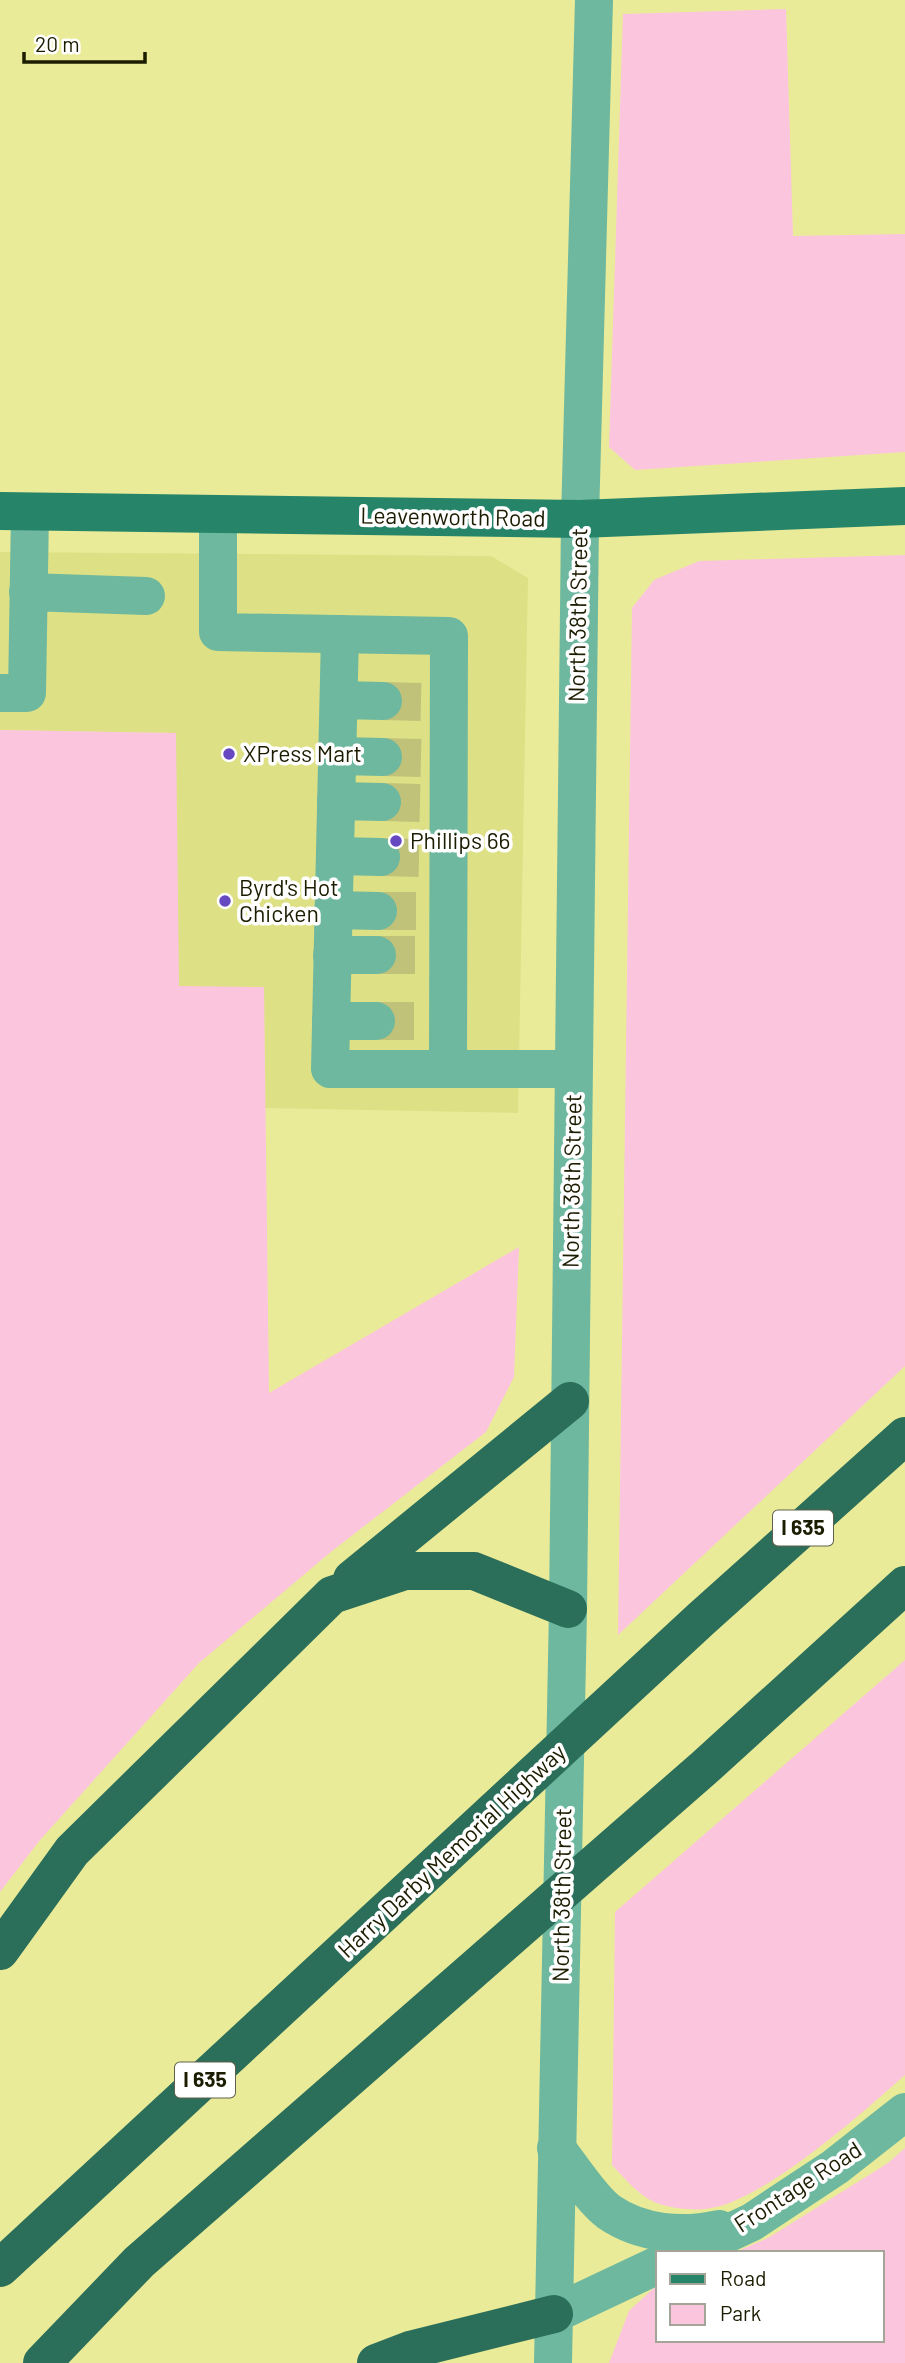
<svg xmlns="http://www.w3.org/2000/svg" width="905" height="2363" viewBox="0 0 905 2363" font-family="Barlow,sans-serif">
<rect width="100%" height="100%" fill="#e9eb99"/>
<polygon fill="#dee085" points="0,552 491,556 528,578 518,1113 265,1108 264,987 179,987 175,733 0,730"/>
<g fill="#fcc5de">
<polygon points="786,9 793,236 905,234 905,452 635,470 609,447 623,14"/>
<polygon points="905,555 905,1366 618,1635 632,608 654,580 699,561"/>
<polygon points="0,730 176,733 179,986 264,987 269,1393 519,1247 514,1377 486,1432 332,1551 199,1663 40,1840 0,1892"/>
<path d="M 905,1660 L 905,2075 C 863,2112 760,2205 705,2209 C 694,2210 678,2209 667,2206 C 644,2202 628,2182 612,2165 L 615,1912 Z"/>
<polygon points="905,2148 905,2363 609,2363 629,2311 658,2284 658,2340 882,2340 882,2253 733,2253 768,2238 888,2163"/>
</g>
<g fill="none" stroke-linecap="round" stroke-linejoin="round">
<g stroke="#c0c27a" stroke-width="38" stroke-dasharray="38 19" stroke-linecap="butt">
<polyline points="383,701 425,702"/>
<polyline points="383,757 425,758"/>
<polyline points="382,802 424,803"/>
<polyline points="381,857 424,858"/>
<polyline points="378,911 422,911"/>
<polyline points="377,955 424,955"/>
<polyline points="376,1021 419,1021"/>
</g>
<g stroke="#6db89e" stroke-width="38">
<polyline points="218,514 218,632 449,636 448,1069 573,1069"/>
<polyline points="28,592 146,596"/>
<polyline points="340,634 330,1069 448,1069"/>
<polyline points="0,693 27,693 30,512"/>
<polyline points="339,700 383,701"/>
<polyline points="338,756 383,757"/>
<polyline points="336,801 382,802"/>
<polyline points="335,856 381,857"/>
<polyline points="333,910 378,911"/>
<polyline points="332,955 377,955"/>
<polyline points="331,1021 376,1021"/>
<path d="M 556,2148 C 571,2166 591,2199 609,2212 C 641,2234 682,2237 719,2229"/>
<polyline points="686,2253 752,2222 835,2167 905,2112"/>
<polyline points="554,2314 658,2265"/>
<polyline points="553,2363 568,1609 580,519 594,0"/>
</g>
<polyline stroke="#268469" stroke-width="38" points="0,511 580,519 905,506"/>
<g stroke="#2b6e59" stroke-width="38">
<polyline points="352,1579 570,1401"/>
<polyline points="0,1951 72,1851 332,1595 405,1571 474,1571 568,1609"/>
<polyline points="0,2268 701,1619 905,1436"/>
<polyline points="42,2363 139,2262 705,1767 905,1585"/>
<polyline points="376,2363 410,2350 554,2314"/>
</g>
</g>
<g fill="#6648c1" stroke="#fff" stroke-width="2.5">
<circle cx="229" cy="754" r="7"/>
<circle cx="396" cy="841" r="7"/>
<circle cx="225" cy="901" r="7"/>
</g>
<g text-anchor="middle" stroke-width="7" stroke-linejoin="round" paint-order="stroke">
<g fill="#fff" stroke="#60604c" stroke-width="2">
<rect x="773" y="1510.5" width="60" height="35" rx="5"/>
<rect x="175" y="2062.5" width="60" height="35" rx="5"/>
</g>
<g font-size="21" font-weight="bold" fill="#1c1c00">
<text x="803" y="1535">I 635</text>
<text x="205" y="2087">I 635</text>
</g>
<g font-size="23" fill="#1c1c00" stroke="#fff">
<text transform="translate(453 517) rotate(1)" y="8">Leavenworth Road</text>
<text transform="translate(578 615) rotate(-89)" y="8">North 38th Street</text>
<text transform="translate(572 1181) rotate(-89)" y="8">North 38th Street</text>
<text transform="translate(452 1851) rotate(-43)" y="8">Harry Darby Memorial Highway</text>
<text transform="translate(562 1895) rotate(-89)" y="8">North 38th Street</text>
<text transform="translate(798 2187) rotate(-33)" y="8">Frontage Road</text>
</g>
<g font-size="23" fill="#1c1c00" stroke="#fff" text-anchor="start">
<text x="243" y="762">XPress Mart</text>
<text x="410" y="849">Phillips 66</text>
<text x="239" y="896">Byrd's Hot<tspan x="239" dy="26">Chicken</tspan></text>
</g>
</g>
<rect x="656" y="2251" width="228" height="91" fill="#ffffff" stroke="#a4a499" stroke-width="2"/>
<rect x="670" y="2274" width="35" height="10" fill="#268469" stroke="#a4a499" stroke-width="2"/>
<text x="720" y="2286" font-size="21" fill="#1c1c00">Road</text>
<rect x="670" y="2304" width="35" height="21" fill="#fcc5de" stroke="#a4a499" stroke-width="2"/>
<text x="720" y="2321" font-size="21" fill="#1c1c00">Park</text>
<path d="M24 52v10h121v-10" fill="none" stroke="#1c1c00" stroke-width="3.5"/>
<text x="35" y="52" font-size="21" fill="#1c1c00" stroke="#ffffff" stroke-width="5" paint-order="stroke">20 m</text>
</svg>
